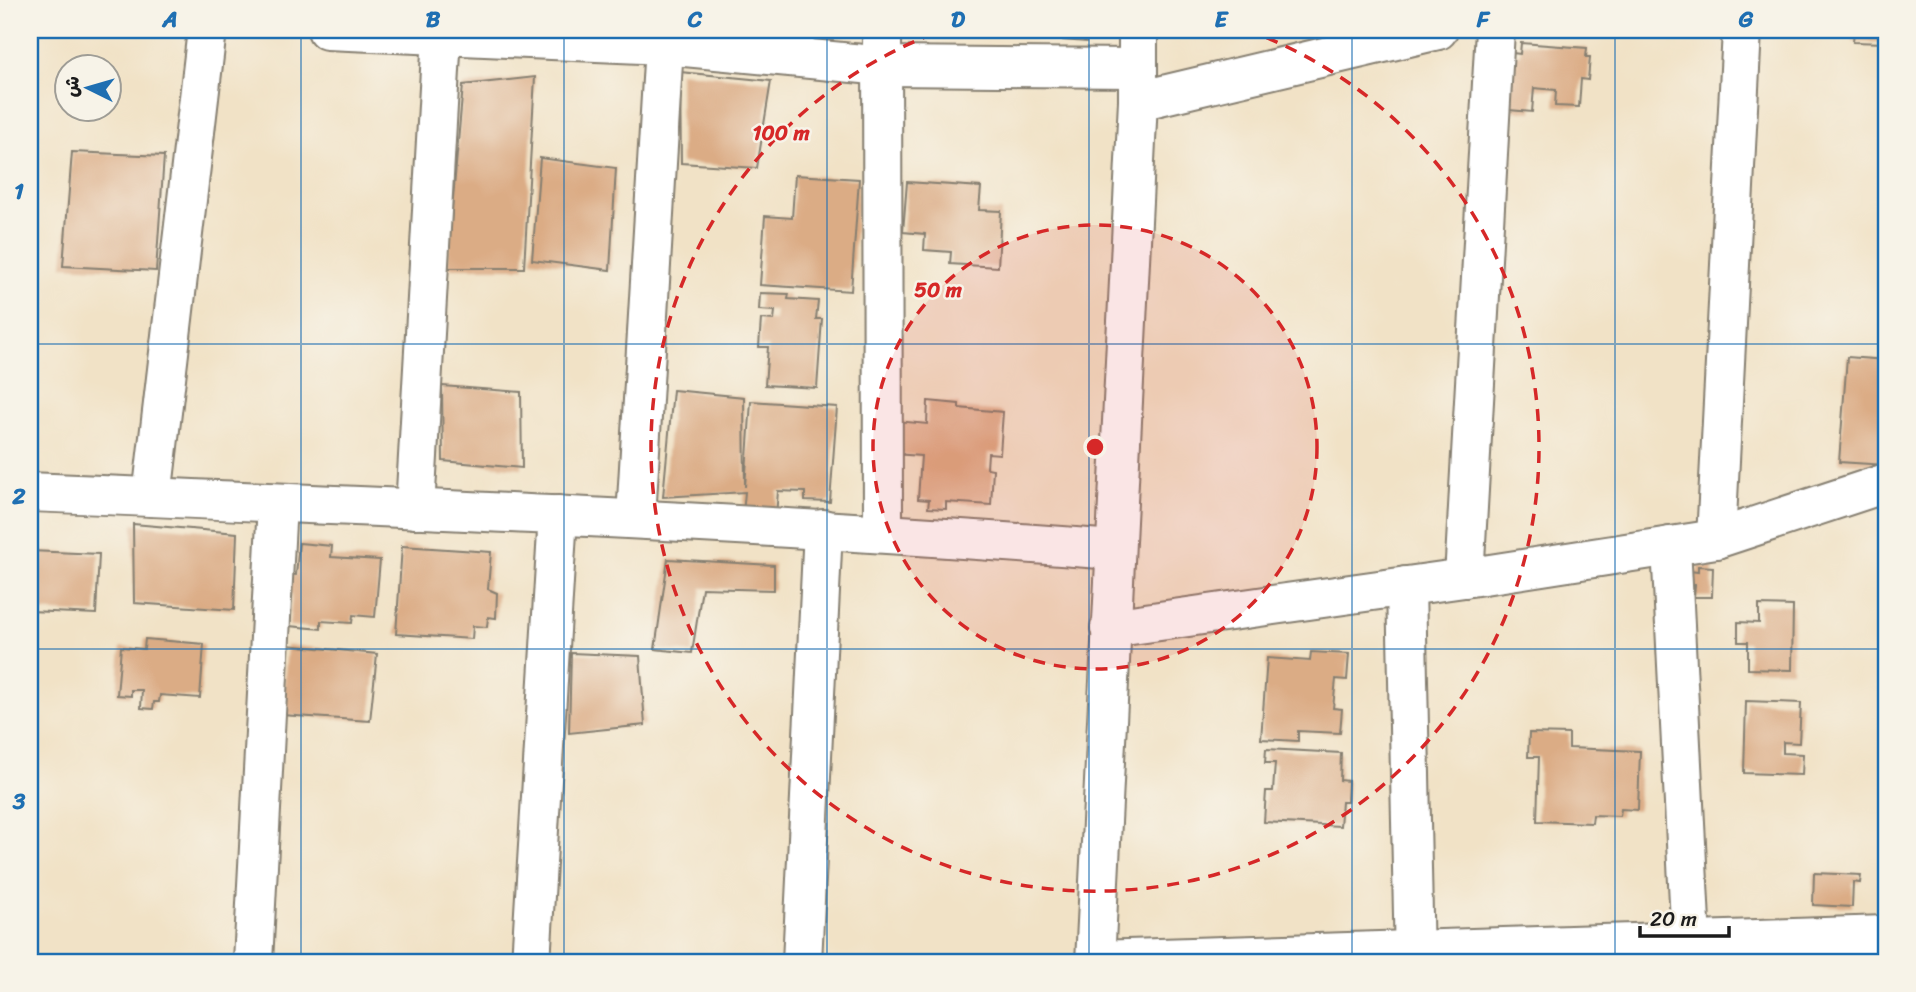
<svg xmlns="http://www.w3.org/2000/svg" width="1916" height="992" viewBox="0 0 1916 992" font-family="Sriracha,'Playpen Sans Arabic',sans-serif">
<rect width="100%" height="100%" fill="#f7f3e8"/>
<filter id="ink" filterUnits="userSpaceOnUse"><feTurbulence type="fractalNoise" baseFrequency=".0143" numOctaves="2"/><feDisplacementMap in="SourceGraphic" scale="14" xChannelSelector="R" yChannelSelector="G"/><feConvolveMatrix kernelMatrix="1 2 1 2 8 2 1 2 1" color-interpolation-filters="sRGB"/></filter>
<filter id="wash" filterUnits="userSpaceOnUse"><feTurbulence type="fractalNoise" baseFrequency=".00686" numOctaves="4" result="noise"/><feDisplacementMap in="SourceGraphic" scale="28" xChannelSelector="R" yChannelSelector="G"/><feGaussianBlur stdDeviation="1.57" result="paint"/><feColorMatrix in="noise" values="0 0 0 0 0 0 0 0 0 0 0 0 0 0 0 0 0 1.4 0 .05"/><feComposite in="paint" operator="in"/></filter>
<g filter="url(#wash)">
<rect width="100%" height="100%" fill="#f1e2c6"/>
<g id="blocks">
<g fill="#dbac85">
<polygon points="959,30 1048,30 1048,33 959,32"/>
<polygon points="1064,30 1087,30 1086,42 1063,40"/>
<polygon points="1854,30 1886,30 1886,43 1853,42"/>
<polygon points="1521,43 1587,48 1586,57 1590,57 1588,80 1581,79 1579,107 1555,106 1556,90 1534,88 1532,112 1509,110 1512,53 1520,54"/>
<polygon points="680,72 771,81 757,168 681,163"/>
<polygon points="535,77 524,268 447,268 463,85"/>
<polygon points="72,152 164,156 156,271 63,266"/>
<polygon points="540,158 616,168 610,270 532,260"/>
<polygon points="795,175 859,179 851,291 760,285 765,216 792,218"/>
<polygon points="907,182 981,187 979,210 1001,211 998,267 950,264 951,252 924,250 925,234 903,232"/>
<polygon points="760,293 789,294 788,299 818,301 816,319 822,319 817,388 765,385 768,347 759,347 761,319 774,320 775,311 759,310"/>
<polygon points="1847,357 1886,360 1886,465 1839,462"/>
<polygon points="442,386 521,392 522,468 443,461"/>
<polygon points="673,390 744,397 745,487 751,401 837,407 830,502 805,501 805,492 778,491 776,516 743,514 745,492 663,497"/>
<polygon points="928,401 959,404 959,408 1003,412 1000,454 988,453 987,468 993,469 991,505 946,502 946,509 928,508 929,500 918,499 921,456 894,454 897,421 927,424"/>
<polygon points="133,524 237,533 234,610 134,603"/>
<polygon points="299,543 332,546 331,557 380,560 375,617 353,615 352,623 321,621 321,629 289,626 292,594 284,593 286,574 296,575"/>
<polygon points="402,546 491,552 488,589 497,593 496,618 488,617 487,627 473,626 472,639 396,634"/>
<polygon points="30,551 99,554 96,614 30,611"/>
<polygon points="668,559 774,565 774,590 702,588 692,653 655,649"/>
<polygon points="1698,566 1713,567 1712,597 1694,597 1695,585 1689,585 1690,571 1698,572"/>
<polygon points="1759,605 1793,606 1792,670 1748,669 1748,642 1738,642 1738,622 1759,623"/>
<polygon points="145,639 204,644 200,698 160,695 159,702 154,702 153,709 141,708 142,690 131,690 131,696 117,695 121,647 144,649"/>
<polygon points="287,645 377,654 370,721 282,715"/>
<polygon points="1311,652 1349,654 1347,680 1336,679 1333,708 1342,709 1340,733 1298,731 1298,741 1261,739 1267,658 1310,661"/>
<polygon points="571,653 640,656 645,725 569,733"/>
<polygon points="1746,701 1801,703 1799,743 1783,742 1783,753 1803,754 1802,775 1744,773"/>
<polygon points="1529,733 1569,734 1569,748 1640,751 1638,810 1621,809 1620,816 1593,815 1592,823 1537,821 1539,757 1528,757"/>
<polygon points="1266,749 1341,753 1340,780 1348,781 1347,802 1342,802 1340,826 1264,822 1266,791 1273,791 1275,763 1265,763"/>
<polygon points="1814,873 1861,875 1860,883 1853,882 1852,907 1813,905"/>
</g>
</g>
</g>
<g filter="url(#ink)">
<use href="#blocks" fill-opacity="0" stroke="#867f71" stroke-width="2"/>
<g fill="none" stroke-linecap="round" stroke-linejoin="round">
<g stroke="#867f71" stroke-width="42">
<g id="minor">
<polyline points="327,30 664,45 884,66 1136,68"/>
<polyline points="882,30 883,532"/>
<polyline points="1138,101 1438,30"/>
<path d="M 30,492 C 391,507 753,522 1114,550"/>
<polyline points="152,497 207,30"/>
<polyline points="415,509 442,35"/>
<polyline points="636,518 664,45"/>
<polyline points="1716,539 1742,30"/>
<polyline points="1671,546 1692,962"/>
<polyline points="1464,578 1495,30"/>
<polyline points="1406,586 1414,962"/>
<polyline points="1110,628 1464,578 1716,539 1886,483"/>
<polyline points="1095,960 1886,935"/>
<polyline points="253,962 277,503"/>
<polyline points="531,962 558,515"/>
<polyline points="802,962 823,529"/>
<polyline points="1095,962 1138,101 1138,30"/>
</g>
</g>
<use href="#minor" stroke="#fff" stroke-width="38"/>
</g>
</g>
<path fill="none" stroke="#1f6fb2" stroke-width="2" stroke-opacity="0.55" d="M 301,30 L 301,962M 564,30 L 564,962M 827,30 L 827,962M 1089,30 L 1089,962M 1352,30 L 1352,962M 1615,30 L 1615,962M 30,344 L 1886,344M 30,649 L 1886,649"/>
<circle cx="1095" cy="447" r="222" fill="#d62828" fill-opacity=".12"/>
<g fill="none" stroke="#d62828" stroke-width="3.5" stroke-dasharray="12 9">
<circle cx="1095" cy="447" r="222"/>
<path d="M1247 30A444 444 0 1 1 943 30"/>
</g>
<circle cx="1095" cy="447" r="10" fill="#d62828" stroke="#f7f3e8" stroke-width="3.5"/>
<g font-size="21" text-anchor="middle" font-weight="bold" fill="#d62828" stroke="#f7f3e8" stroke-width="5" stroke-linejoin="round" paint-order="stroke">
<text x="781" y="140">100 m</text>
<text x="938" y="297">50 m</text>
</g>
<rect width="1916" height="992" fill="none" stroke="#f7f3e8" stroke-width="77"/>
<g transform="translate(88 88) rotate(275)"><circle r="33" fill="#f7f3e8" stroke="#9f9d96" stroke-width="2"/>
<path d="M0-5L12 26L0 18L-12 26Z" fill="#1f6fb2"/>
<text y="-10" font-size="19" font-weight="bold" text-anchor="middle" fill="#1c1c1c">ش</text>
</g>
<path d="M1640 926v10h89v-10" fill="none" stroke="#1c1c1c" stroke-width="3.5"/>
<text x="1650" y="926" font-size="21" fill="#1c1c1c" stroke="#f7f3e8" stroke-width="5" paint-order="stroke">20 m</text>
<rect x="38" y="38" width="1840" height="916" fill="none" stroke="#1f6fb2" stroke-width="2.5"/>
<g font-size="23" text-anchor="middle" font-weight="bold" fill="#1f6fb2">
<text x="170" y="27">A</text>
<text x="433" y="27">B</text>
<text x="695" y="27">C</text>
<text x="958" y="27">D</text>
<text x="1221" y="27">E</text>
<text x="1483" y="27">F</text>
<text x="1746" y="27">G</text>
<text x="19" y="199">1</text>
<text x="19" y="504">2</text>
<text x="19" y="809">3</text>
</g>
</svg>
